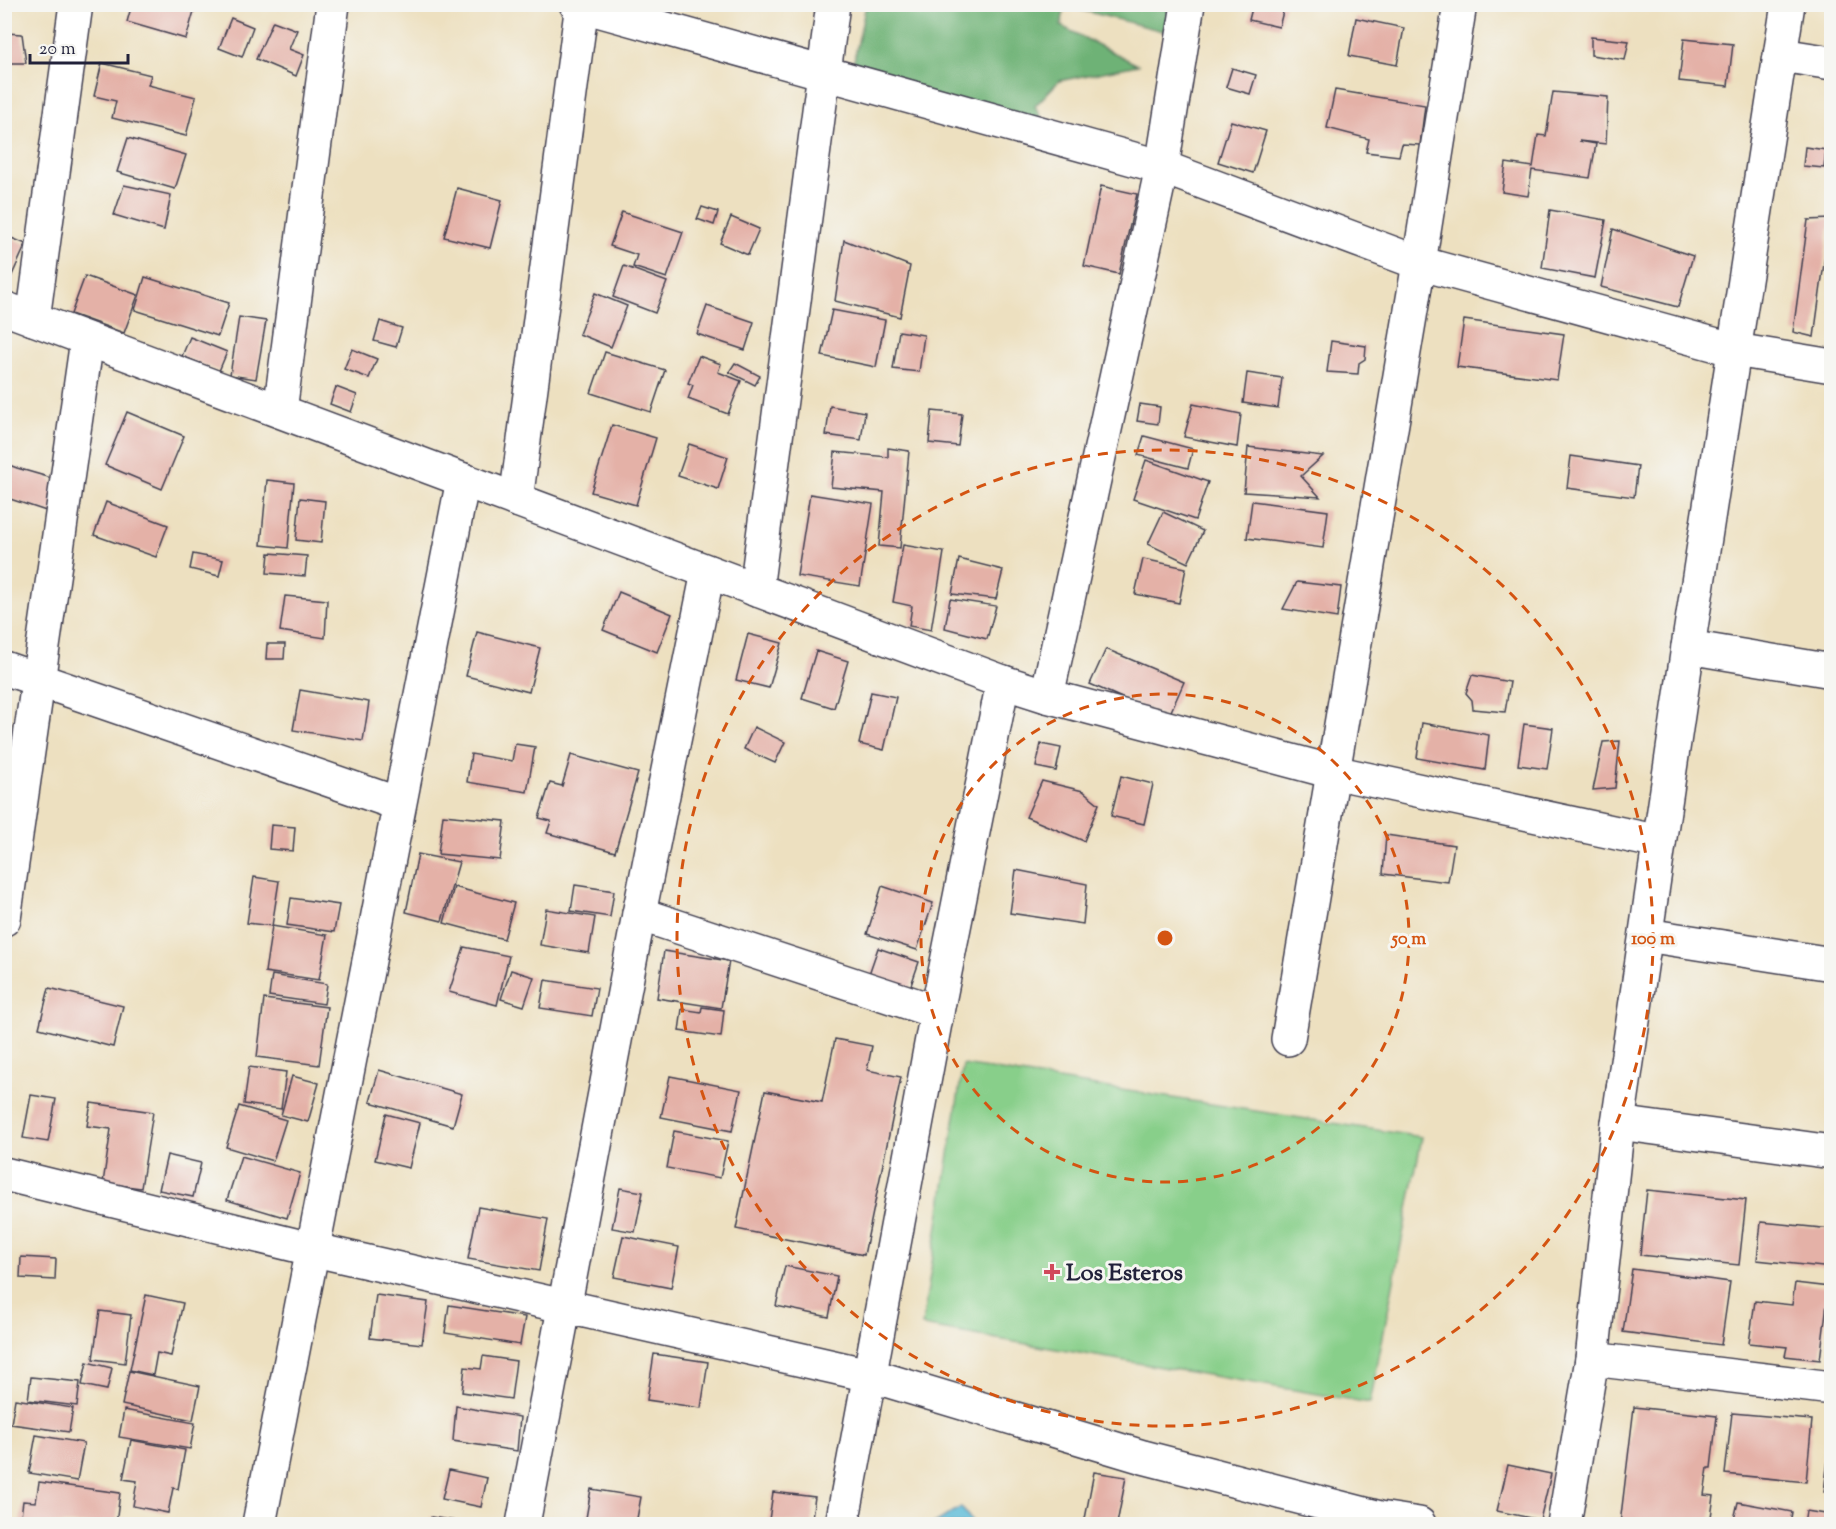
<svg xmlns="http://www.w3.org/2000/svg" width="1836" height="1529" viewBox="0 0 1836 1529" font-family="'Sorts Mill Goudy',serif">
<rect width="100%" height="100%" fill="#f6f6f2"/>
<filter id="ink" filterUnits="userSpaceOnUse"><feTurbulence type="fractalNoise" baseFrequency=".0167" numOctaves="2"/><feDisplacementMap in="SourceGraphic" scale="12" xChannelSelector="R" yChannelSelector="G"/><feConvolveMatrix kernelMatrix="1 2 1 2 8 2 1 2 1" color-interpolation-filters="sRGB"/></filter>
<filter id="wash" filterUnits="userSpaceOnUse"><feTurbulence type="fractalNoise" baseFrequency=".008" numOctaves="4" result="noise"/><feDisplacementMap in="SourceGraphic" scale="24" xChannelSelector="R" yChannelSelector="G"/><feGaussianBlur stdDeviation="1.35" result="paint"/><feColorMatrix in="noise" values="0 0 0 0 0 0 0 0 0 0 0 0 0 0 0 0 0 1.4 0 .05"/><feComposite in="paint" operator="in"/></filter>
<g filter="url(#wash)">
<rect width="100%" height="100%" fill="#ede0c0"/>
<polygon fill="#88cf8a" stroke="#557862" stroke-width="1.5" points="963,1065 1422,1137 1370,1403 922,1326"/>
<polygon fill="#6eb276" stroke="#486a58" stroke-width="1.5" points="866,5 1165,5 1178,35 1065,6 1061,26 1138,65 1059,81 1035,106 1046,126 851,74"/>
<polygon fill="#59bad7" stroke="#3e6e89" stroke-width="1.5" points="961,1507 974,1524 933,1524"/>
<g id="blocks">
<g fill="#e4b1a7">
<polygon points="132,4 196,4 186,39 127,22"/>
<polygon points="1253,4 1285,4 1279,27 1249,20"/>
<polygon points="231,18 253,27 242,57 219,48"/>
<polygon points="1356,18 1404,28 1397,65 1349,56"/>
<polygon points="273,21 297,30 289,49 304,55 296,76 256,59"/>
<polygon points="4,33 22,34 26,63 4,63"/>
<polygon points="1591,37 1629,41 1625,60 1591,55"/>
<polygon points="1684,39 1733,44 1728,86 1679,81"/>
<polygon points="102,63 151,75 148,85 196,97 186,136 112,118 116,101 94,96"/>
<polygon points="1232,68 1256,75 1250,94 1226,87"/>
<polygon points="1335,90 1425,105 1420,145 1402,144 1399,156 1366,152 1369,139 1327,128"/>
<polygon points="1553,92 1608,97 1606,144 1579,141 1596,144 1590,178 1532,170 1528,196 1502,192 1506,163 1533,167 1538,135 1546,136"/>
<polygon points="1231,121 1266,131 1253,173 1218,162"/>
<polygon points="128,138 186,155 175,189 117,172"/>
<polygon points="1805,147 1826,150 1824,168 1803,166"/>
<polygon points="124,185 171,195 164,230 114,215"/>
<polygon points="1101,186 1137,194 1119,274 1084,266"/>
<polygon points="457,188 502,200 490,248 444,237"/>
<polygon points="702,207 718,212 714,225 697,219"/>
<polygon points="1550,210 1606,220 1595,278 1542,268"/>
<polygon points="622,212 683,232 667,278 633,267 637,255 610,246"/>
<polygon points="731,217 759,229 748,255 720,243"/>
<polygon points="1830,219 1814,337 1793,332 1808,220"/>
<polygon points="1613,229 1693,256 1678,307 1601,287"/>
<polygon points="4,235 26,244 4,293"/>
<polygon points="844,240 910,266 900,317 835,301"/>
<polygon points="624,266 667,282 655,313 613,297"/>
<polygon points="85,276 138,295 124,333 71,314"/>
<polygon points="145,277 229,303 218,336 135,310"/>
<polygon points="595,293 627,306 611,347 579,334"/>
<polygon points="707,306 754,322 745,350 697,334"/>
<polygon points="832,310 885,320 876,367 822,356"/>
<polygon points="239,317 266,321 256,379 230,375"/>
<polygon points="1464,320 1564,334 1557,380 1457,367"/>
<polygon points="380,321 402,328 396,347 374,341"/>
<polygon points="899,331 924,335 919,372 893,369"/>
<polygon points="190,337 227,352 219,371 182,356"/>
<polygon points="1331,341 1366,346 1365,359 1359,363 1358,374 1327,372"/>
<polygon points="352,349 377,359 369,378 344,369"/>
<polygon points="605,352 665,370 651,412 591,393"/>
<polygon points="699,356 721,364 718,372 741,381 728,414 688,399 693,385 688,383"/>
<polygon points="735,363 760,376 755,385 729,372"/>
<polygon points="1247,373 1282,378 1278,408 1243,403"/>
<polygon points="336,387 357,395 351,412 330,404"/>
<polygon points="1140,404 1160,407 1158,424 1137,421"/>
<polygon points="1193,404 1241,414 1237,447 1184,437"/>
<polygon points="830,406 865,412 861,440 826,435"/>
<polygon points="932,411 962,414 958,446 929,443"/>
<polygon points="127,412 184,436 162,489 105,465"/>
<polygon points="612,425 656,438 636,505 591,492"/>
<polygon points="1144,436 1193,449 1188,468 1138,455"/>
<polygon points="689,444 728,457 718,489 678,476"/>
<polygon points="1248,447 1323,456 1301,476 1320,497 1244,492"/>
<polygon points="888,448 909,451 900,548 879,546 884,492 831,487 835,452 888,457"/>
<polygon points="1571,456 1638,466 1634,497 1567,488"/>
<polygon points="1146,460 1208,482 1195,520 1133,499"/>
<polygon points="4,463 17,468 48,477 61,492 55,514 4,497"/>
<polygon points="267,480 294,483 288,548 261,545"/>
<polygon points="810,494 873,504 860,586 797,576"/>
<polygon points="300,498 325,501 321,543 296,540"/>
<polygon points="1252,501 1328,511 1323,548 1247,538"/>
<polygon points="106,502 168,525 156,557 94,535"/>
<polygon points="1163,512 1203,531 1188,563 1148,544"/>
<polygon points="903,545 944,552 931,630 909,626 912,606 893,602"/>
<polygon points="269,553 307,556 305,576 267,573"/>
<polygon points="193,554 223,560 219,576 190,569"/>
<polygon points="959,559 1003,570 996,599 952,594"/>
<polygon points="1143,559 1186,568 1179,603 1135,594"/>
<polygon points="1297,582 1341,587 1337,618 1283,609"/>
<polygon points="619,592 672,614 657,652 603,630"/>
<polygon points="285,596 327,600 325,638 280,631"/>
<polygon points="950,599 996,606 987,639 945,628"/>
<polygon points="477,632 540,648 529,692 466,676"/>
<polygon points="748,634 782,643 769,688 736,680"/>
<polygon points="267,644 285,644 284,659 266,659"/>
<polygon points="1106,649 1184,682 1168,718 1090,684"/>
<polygon points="816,651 848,661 834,708 802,698"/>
<polygon points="1472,675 1510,682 1505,712 1473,709 1472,700 1466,693"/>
<polygon points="300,690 369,702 363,741 293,730"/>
<polygon points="871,692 896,697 884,750 859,744"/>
<polygon points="1422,723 1489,735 1485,770 1417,758"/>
<polygon points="1524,724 1553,728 1547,769 1518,765"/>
<polygon points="754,727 785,742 775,763 744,749"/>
<polygon points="1620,741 1615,788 1593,790 1603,742"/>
<polygon points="515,744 535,747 527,792 467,782 471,754 512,761"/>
<polygon points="1041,744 1061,748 1056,771 1036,767"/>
<polygon points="571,755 638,773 615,852 547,833 551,821 539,818 550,783 562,786"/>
<polygon points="1121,776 1153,784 1144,824 1111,816"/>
<polygon points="1042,781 1083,791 1099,804 1084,841 1026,817"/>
<polygon points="443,815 505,821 500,860 438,854"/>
<polygon points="271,825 295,827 293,851 269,849"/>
<polygon points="1386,835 1454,845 1448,882 1383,874"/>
<polygon points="418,854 459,862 442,921 406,912"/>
<polygon points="1016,870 1087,884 1083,924 1010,913"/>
<polygon points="254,877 279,881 272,926 247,923"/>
<polygon points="575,885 614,891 610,917 571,911"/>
<polygon points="882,886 933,903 917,950 867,934"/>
<polygon points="454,887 514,903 504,939 444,923"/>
<polygon points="291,898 339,905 334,932 287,925"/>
<polygon points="546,909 595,917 589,953 540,945"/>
<polygon points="272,926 327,935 319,980 265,972"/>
<polygon points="464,947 509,956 497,1005 449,992"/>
<polygon points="878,948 919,962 910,988 869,974"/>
<polygon points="664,951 729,961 721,1008 657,998"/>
<polygon points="511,970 534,977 524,1006 501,999"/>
<polygon points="272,975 327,984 324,1004 269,996"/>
<polygon points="545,980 597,988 592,1016 540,1008"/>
<polygon points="49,988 123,1006 113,1047 39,1028"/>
<polygon points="264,999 327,1007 319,1065 257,1057"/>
<polygon points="702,1007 724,1010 721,1037 679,1031 682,1009 701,1012"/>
<polygon points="835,1039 872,1046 867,1070 901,1077 864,1255 736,1229 765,1091 822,1102"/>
<polygon points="249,1067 286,1072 281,1109 244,1104"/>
<polygon points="379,1070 462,1094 453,1126 370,1102"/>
<polygon points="292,1076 319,1083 308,1122 281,1115"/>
<polygon points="670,1076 741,1090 732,1131 661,1117"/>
<polygon points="31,1095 56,1099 48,1142 23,1138"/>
<polygon points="91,1103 153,1112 141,1188 103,1183 111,1129 87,1126"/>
<polygon points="239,1106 286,1120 273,1161 226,1147"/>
<polygon points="386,1114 420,1123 409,1168 375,1160"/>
<polygon points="674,1131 728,1141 720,1178 667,1168"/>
<polygon points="167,1155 201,1163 193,1197 159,1190"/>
<polygon points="241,1156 300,1173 287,1218 227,1200"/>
<polygon points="620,1188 643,1192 635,1232 612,1228"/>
<polygon points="1647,1190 1746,1200 1739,1265 1640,1255"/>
<polygon points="478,1207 548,1219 539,1271 468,1259"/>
<polygon points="1761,1222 1832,1229 1832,1268 1757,1260"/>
<polygon points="623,1236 679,1247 671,1288 614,1277"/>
<polygon points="21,1257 56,1259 55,1280 20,1278"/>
<polygon points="785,1266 837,1276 829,1317 776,1306"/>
<polygon points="1632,1269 1730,1282 1721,1345 1623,1332"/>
<polygon points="1795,1283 1829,1287 1820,1360 1785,1356 1787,1347 1749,1343 1755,1301 1792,1305"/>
<polygon points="146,1295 183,1303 171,1356 157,1353 153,1375 130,1370"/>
<polygon points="376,1295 428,1302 422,1344 370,1338"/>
<polygon points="449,1305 525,1317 520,1345 445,1333"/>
<polygon points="100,1311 131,1315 125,1363 93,1359"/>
<polygon points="654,1354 708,1362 701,1408 647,1400"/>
<polygon points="483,1356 516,1361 511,1399 462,1392 465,1367 481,1369"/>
<polygon points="87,1362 112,1368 107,1390 82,1385"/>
<polygon points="129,1371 200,1386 193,1420 122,1405"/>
<polygon points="31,1377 80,1382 77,1406 28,1400"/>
<polygon points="15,1399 73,1408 69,1432 11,1424"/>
<polygon points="456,1406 520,1417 517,1451 453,1441"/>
<polygon points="1634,1407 1717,1416 1711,1468 1708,1468 1704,1495 1714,1496 1710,1524 1620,1524"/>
<polygon points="124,1410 195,1423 190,1449 119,1437"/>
<polygon points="1732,1413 1812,1420 1806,1482 1725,1474"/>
<polygon points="36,1435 84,1443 77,1481 29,1473"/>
<polygon points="131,1440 185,1450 178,1489 173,1488 168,1513 133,1506 137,1481 123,1479"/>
<polygon points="1830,1443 1832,1443 1832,1492 1824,1492"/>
<polygon points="1508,1465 1551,1474 1540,1520 1497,1511"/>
<polygon points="449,1470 487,1478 481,1507 442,1499"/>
<polygon points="1094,1472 1126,1477 1117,1524 1084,1524"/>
<polygon points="39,1482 120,1493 116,1524 35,1524 20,1523 23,1501 36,1502"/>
<polygon points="591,1489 641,1497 636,1524 585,1524"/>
<polygon points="773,1492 815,1497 811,1524 769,1520"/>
<polygon points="1738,1502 1792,1512 1790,1524 1733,1524"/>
<polygon points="1806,1511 1832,1515 1832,1524 1804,1524"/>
<polygon points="431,1517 468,1523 468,1524 429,1524"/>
</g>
</g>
</g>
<g filter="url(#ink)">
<use href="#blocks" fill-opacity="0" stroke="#403e4f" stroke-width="1.5"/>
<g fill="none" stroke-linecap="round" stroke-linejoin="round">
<g stroke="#403e4f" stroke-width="36">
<g id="minor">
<polyline points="576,4 1162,167 1419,263 1735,350 1832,366"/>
<polyline points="1781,55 1832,63"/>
<polyline points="4,308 1003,682 1047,696 1333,772 1659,842"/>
<polyline points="33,319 76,4"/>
<polyline points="280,411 333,4"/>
<polyline points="516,500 582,4"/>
<polyline points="756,590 833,4"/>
<polyline points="1688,647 1832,671"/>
<polyline points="4,668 399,804"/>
<polyline points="1047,696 1162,167 1188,4"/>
<polyline points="639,914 937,1012"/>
<polyline points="4,919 87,340"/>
<polyline points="1646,935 1832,964"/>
<polyline points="1288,1039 1419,263 1460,4"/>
<polyline points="1618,1123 1832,1152"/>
<polyline points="4,1174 315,1250 869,1375 1143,1457 1380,1518 1419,1524"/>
<polyline points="1592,1359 1832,1388"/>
<path d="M 259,1524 C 330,1177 394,828 463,480"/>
<polyline points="523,1524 639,914 708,572"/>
<polyline points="842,1524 937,1012 1003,682"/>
<polyline points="1564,1524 1592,1359 1618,1123 1688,647 1788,4"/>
</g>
</g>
<use href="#minor" stroke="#fff" stroke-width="33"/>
</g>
</g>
<g fill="none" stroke="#d45411" stroke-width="3" stroke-dasharray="10 8">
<circle cx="1165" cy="938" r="244"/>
<circle cx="1165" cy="938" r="488"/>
</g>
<path fill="#d1495b" stroke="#f6f6f2" stroke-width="2" d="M1049 1263h6v6h6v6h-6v6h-6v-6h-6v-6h6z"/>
<g text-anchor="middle" stroke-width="6" stroke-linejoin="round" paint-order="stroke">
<g font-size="24" font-weight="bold" fill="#22223b" stroke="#f6f6f2" text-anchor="start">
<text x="1066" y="1280">Los Esteros</text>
</g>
</g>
<circle cx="1165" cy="938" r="9" fill="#d45411" stroke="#f6f6f2" stroke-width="3"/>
<g font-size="18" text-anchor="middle" font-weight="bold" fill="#d45411" stroke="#f6f6f2" stroke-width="6" stroke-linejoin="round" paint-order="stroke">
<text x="1409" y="944">50 m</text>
<text x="1653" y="944">100 m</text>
</g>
<rect width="1836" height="1529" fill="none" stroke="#f6f6f2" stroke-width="24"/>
<path d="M30 54v9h98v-9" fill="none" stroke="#22223b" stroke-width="3"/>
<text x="39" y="54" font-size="18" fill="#22223b" stroke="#f6f6f2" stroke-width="4.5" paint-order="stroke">20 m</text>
</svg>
